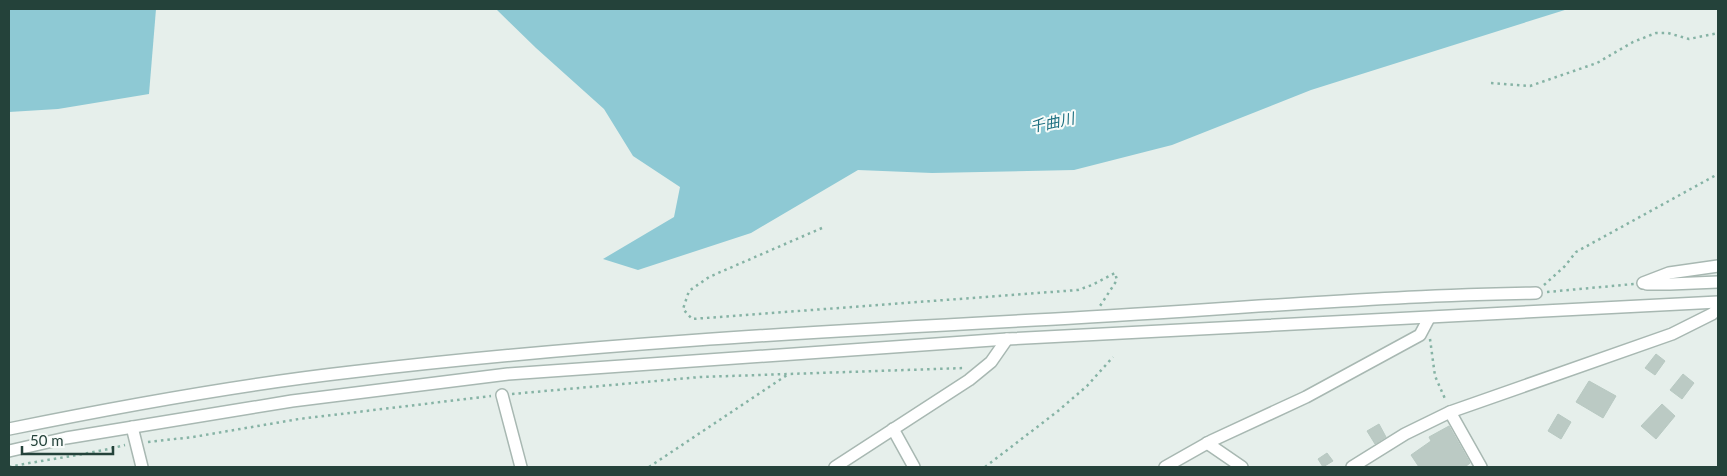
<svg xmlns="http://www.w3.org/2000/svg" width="1727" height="476" viewBox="0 0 1727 476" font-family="Lato,'Noto Sans JP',sans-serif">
<rect width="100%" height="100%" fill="#e6efeb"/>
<g fill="#8ec9d4">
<polygon points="9,9 156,9 149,94 58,109 9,112"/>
<polygon points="496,9 1568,9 1311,90 1172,145 1074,170 932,173 858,170 751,233 638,270 603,259 674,217 680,187 633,156 604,109 536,48"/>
</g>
<g fill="#bbcac4" stroke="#b8c9c2">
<polygon points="1656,354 1665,361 1655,375 1645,368"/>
<polygon points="1683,374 1694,383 1682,399 1670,390"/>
<polygon points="1589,381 1616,396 1603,418 1576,402"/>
<polygon points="1662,404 1675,416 1656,439 1641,426"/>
<polygon points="1558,414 1571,422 1561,439 1548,431"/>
<polygon points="1379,424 1386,437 1375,444 1367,431"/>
<polygon points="1449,426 1470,463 1465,467 1419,467 1411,455 1431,441 1429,437"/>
<polygon points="1327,453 1333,461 1323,467 1318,459"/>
</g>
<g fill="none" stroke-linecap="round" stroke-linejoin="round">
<g stroke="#a8b8b2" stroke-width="14">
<g id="street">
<polyline points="1643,283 1669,273 1718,266"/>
<polyline points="1647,284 1670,284 1718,282"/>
<polyline points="502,395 521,467"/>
<polyline points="1450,412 1481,467"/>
<polyline points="132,427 142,467"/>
<path d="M 9,429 C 122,406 236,385 351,372 C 578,345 807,332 1035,320 C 1156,314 1276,304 1397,298 C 1443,295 1489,294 1536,293"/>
<polyline points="893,429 914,467"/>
<polyline points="1207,443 1242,467"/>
<polyline points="9,451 66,438 292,401 508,374 1007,339 1718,302"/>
<polyline points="835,467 969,380 991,362 1007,339"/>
<polyline points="1165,467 1211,441 1306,397 1420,335 1429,318"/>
<polyline points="1352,467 1405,434 1450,412 1672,334 1712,314 1718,309"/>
</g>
</g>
<g stroke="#86b3a5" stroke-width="2.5" stroke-dasharray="2.5 4" stroke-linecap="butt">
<polyline points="1491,83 1530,86 1597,63 1633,42 1656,33 1668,33 1689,39 1718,33"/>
<polyline points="822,228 709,277 689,291 683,309 692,319 1078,290 1092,285 1115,273 1117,280 1100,306"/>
<polyline points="1544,285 1565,266 1576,252 1718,174"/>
<polyline points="1547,292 1634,284"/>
<polyline points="1430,339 1435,376 1446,401"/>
<polyline points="512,394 700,377 965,368"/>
<polyline points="148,442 193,437 299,419 491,396"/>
<path d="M 9,467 C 47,459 87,455 125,445"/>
<polyline points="649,467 787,375"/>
<polyline points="985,467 1058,411 1087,386 1113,357"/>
</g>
<use href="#street" stroke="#fff" stroke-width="11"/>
</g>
<g text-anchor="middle" stroke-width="4" stroke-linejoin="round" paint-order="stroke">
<g font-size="15" font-style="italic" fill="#1c6f80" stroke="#f7fbf9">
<text transform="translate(1052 123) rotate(-12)" y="5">千曲川</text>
</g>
</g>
<rect width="1727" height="476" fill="none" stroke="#24423a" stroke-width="20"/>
<path d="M22 446v8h91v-8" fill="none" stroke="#24423a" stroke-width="2.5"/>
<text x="30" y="446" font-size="15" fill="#24423a" stroke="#f7fbf9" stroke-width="4" paint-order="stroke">50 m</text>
</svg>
